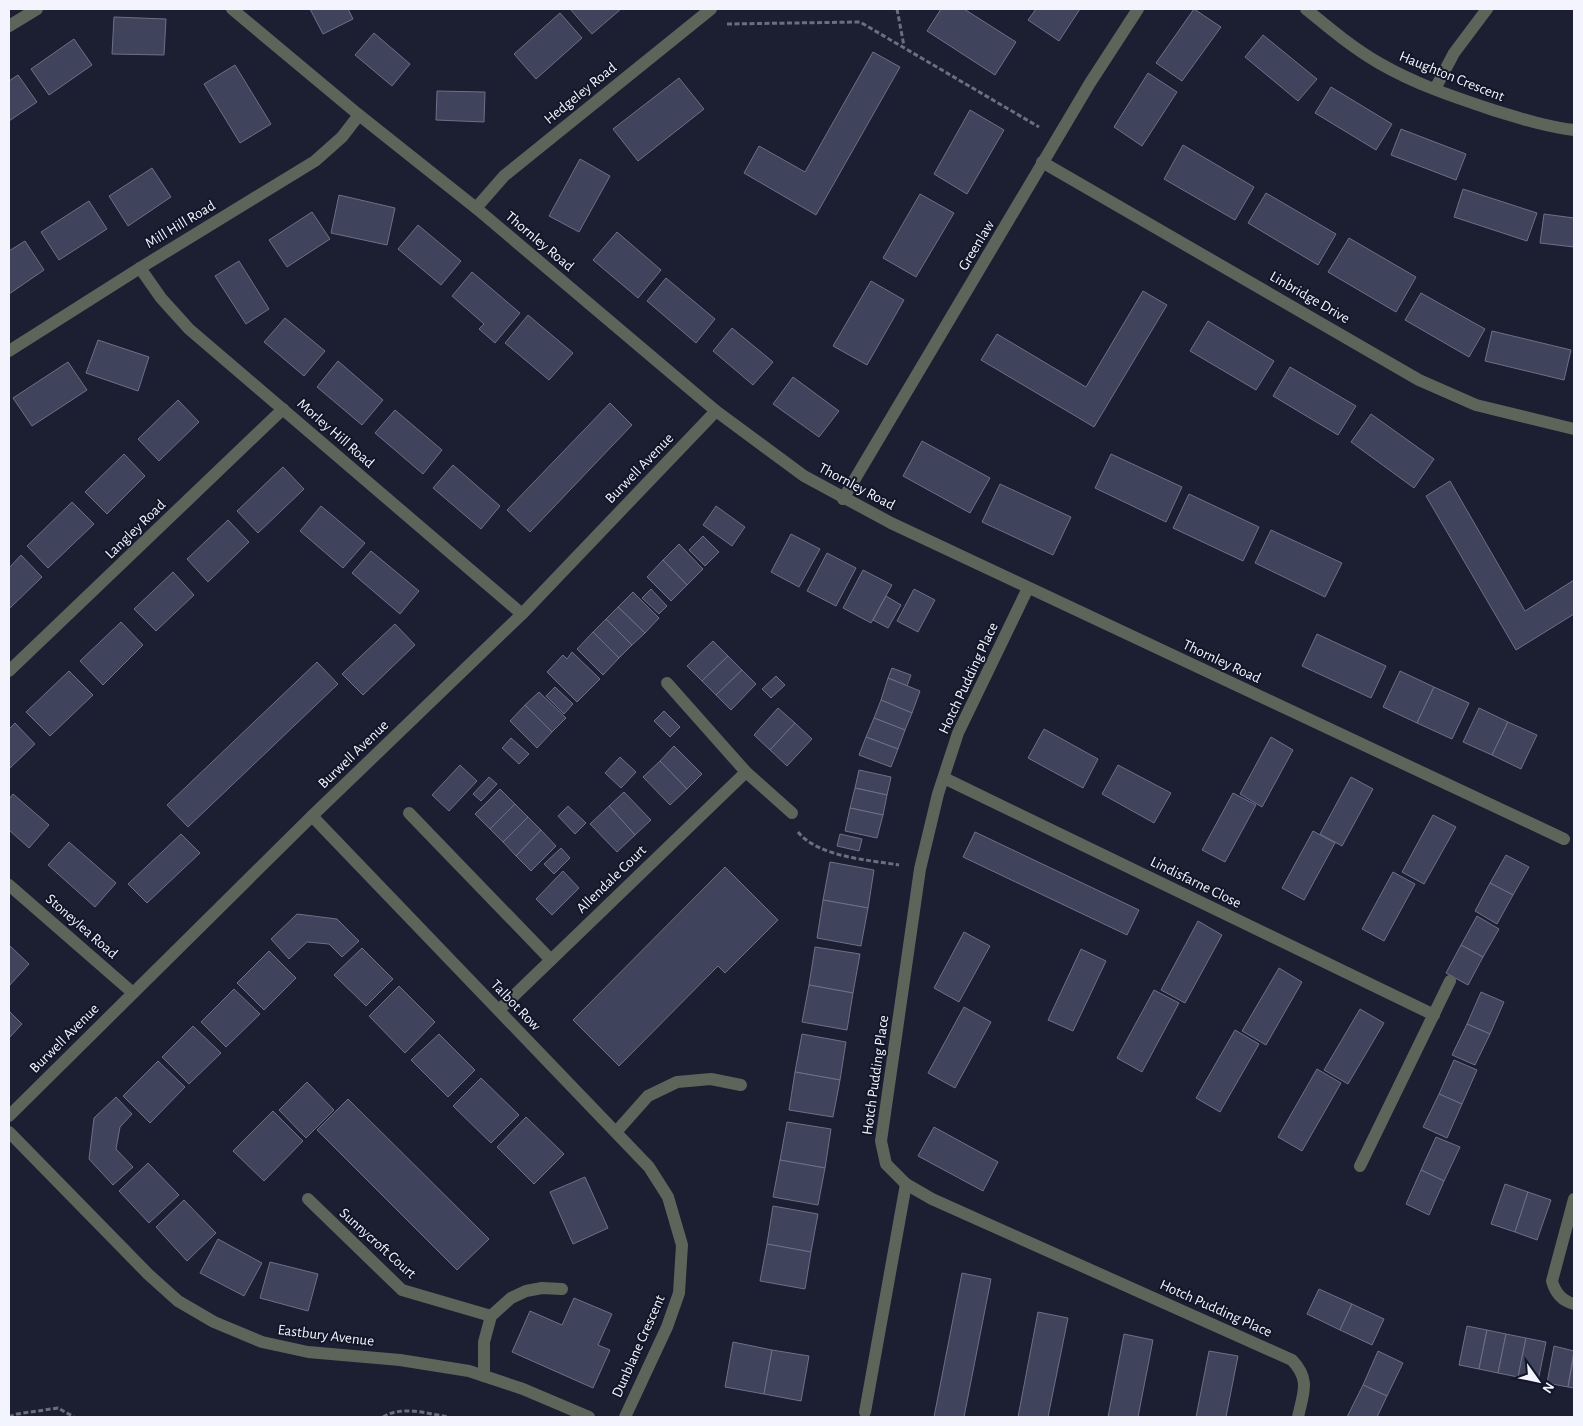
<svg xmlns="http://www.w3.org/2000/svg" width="1583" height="1426" viewBox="0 0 1583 1426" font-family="'Alegreya Sans',sans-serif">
<rect width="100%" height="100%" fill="#1c1e32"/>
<g fill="#40435c" stroke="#6c7088">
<polygon points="310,9 348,9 353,19 323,34"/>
<polygon points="570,9 621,9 592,34"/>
<polygon points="941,9 964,9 1016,42 995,75 927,31"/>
<polygon points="1036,9 1080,9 1059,41 1028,20"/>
<polygon points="1194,9 1221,27 1182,81 1156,63"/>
<polygon points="560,13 582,38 536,79 514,54"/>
<polygon points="114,17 166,19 164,55 112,54"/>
<polygon points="374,33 410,64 392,86 355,55"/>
<polygon points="1263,35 1317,79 1298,101 1245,57"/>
<polygon points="74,39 92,65 49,95 31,69"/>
<polygon points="873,52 900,67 816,215 744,173 759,146 805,172"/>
<polygon points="235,65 271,124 240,143 204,84"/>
<polygon points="1148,73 1177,92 1142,146 1114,127"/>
<polygon points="18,75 37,102 9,121 9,81"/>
<polygon points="679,78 704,109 638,161 613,129"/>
<polygon points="1331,87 1392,124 1376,150 1315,113"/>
<polygon points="437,91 485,92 484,122 436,120"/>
<polygon points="970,110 1004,130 967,194 934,174"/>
<polygon points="1401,129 1466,154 1456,180 1391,155"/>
<polygon points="1183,145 1254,187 1235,220 1164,179"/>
<polygon points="580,159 610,176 579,232 549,216"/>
<polygon points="152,168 171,197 128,226 109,196"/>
<polygon points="1463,189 1537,213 1527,241 1454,217"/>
<polygon points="1266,193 1336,234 1318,265 1248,223"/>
<polygon points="920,194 954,213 916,277 883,258"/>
<polygon points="339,195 395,208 387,245 331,233"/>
<polygon points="89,201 107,229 59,260 41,232"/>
<polygon points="312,212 330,239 287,267 269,240"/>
<polygon points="1544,214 1574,218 1574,247 1540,243"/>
<polygon points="418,225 461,261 441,285 398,249"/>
<polygon points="617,232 661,270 638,298 593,260"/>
<polygon points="1349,238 1416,277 1396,312 1328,272"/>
<polygon points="25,241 44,270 9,294 9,251"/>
<polygon points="239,261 269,309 246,324 215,276"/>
<polygon points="472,272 520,313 495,343 479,329 484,324 452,296"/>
<polygon points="666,278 715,319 696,343 647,301"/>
<polygon points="871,281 904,300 867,365 833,346"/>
<polygon points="1143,291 1167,305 1094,427 981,360 997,334 1086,387"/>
<polygon points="1421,293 1485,329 1469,357 1405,320"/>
<polygon points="528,315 573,353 549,380 505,343"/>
<polygon points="285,318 325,351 304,376 264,342"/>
<polygon points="1208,321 1274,361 1256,390 1190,351"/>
<polygon points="732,328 773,362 753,385 713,351"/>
<polygon points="1492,331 1571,350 1564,380 1485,361"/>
<polygon points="98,340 149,357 138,391 86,373"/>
<polygon points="338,361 383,400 362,425 317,387"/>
<polygon points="68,362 87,390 32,426 13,398"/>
<polygon points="1290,367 1356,406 1338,435 1273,396"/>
<polygon points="793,377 839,411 819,437 773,404"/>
<polygon points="178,400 199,422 159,461 138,439"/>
<polygon points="610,403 632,425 530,532 507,510"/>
<polygon points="395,410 442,450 423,474 375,433"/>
<polygon points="1371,414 1434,459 1414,488 1351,442"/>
<polygon points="922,441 990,478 970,513 903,476"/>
<polygon points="124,454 145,476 107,514 85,492"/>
<polygon points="1111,454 1182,487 1166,522 1095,488"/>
<polygon points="453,465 500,506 481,529 433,488"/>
<polygon points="283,467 304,489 258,533 237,511"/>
<polygon points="1450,481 1525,611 1574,580 1574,614 1516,650 1426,496"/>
<polygon points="1000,484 1071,517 1053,555 982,522"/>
<polygon points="1189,494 1259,527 1243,561 1173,528"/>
<polygon points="72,502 94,524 48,568 27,546"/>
<polygon points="321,506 365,543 343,568 300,531"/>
<polygon points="716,506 745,527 732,546 703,525"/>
<polygon points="228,520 249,542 208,582 187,559"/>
<polygon points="1271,530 1342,563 1325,597 1255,563"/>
<polygon points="791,534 820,549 799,587 771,572"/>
<polygon points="703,536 719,552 705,566 689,550"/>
<polygon points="679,544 703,569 687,585 663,560"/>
<polygon points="371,551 419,591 400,614 352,573"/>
<polygon points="827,553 856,568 836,606 807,591"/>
<polygon points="21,555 42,577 9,609 9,568"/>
<polygon points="663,560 687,585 671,601 647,577"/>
<polygon points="863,570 892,585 871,623 843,608"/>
<polygon points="173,572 194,595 156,631 134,609"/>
<polygon points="651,589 667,606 659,614 642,598"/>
<polygon points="914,589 935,600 918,632 897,621"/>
<polygon points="633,592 659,618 645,633 618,607"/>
<polygon points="886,596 901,605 888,628 873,620"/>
<polygon points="618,607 645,633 632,645 606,619"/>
<polygon points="606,619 632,645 619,658 593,632"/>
<polygon points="121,622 143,645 103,685 80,661"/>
<polygon points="395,624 415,645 363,695 342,674"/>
<polygon points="593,632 619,658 603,675 577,649"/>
<polygon points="1317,634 1386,666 1371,698 1302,666"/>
<polygon points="713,641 728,656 702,681 687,666"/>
<polygon points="572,652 600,679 577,702 547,672 563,655 567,659"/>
<polygon points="728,656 742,670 716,695 702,681"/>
<polygon points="317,662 338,684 188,827 167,805"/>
<polygon points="892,668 911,675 907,686 888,678"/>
<polygon points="742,670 756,684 731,710 716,695"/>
<polygon points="69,671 93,695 50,736 26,712"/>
<polygon points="1400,671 1434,687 1417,723 1383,707"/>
<polygon points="776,676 785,685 771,698 762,689"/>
<polygon points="888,678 920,691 912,713 881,700"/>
<polygon points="555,687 573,704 564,714 546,696"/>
<polygon points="1434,687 1469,703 1452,739 1417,723"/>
<polygon points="539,692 566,718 552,732 525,705"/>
<polygon points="881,700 912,713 905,730 874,718"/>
<polygon points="525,705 552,732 537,748 510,721"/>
<polygon points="778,708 795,723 770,750 754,735"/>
<polygon points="1479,708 1508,722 1492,755 1463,742"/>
<polygon points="664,711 680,727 670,737 654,721"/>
<polygon points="874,718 905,730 898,749 866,737"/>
<polygon points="1508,722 1537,735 1521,769 1492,755"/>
<polygon points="15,723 35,744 9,769 9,729"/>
<polygon points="795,723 812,739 787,766 770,750"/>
<polygon points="1044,729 1098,759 1083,788 1028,758"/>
<polygon points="866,737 898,749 891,767 859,755"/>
<polygon points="1271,737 1293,750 1262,807 1240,794"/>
<polygon points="511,738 529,754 519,764 502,748"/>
<polygon points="674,746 702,774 687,789 660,761"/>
<polygon points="620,757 636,772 621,788 605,773"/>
<polygon points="660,761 687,789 670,805 643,777"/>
<polygon points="460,765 477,781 449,811 432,795"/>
<polygon points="1118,765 1171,793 1154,823 1102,794"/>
<polygon points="859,770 891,777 887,795 855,788"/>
<polygon points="489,777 497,784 481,801 473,794"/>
<polygon points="1351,777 1373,789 1342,846 1320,834"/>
<polygon points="855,788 887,795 883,815 850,808"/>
<polygon points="500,789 515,804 490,829 475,814"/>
<polygon points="624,792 651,820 635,835 609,806"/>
<polygon points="1233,793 1256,805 1225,862 1202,850"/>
<polygon points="13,794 49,825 29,848 9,830 9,799"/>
<polygon points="515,804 528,817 503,842 490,829"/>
<polygon points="568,806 586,823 575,834 558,816"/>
<polygon points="609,806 635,835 617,852 590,824"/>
<polygon points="850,808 883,815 877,838 845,831"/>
<polygon points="1433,815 1456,827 1424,884 1402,872"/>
<polygon points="528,817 541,830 516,856 503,842"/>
<polygon points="541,830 556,846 531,871 516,856"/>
<polygon points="1313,831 1335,843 1304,900 1282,888"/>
<polygon points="975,832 1139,910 1127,935 963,857"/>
<polygon points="181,834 200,853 147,903 128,884"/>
<polygon points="840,834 862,839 859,851 837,846"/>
<polygon points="69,842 116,883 95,907 48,865"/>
<polygon points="561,848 570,858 554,874 544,864"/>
<polygon points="1506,855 1529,867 1513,895 1490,883"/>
<polygon points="830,862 874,870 868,908 823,900"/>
<polygon points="725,867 778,920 725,973 718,966 619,1066 573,1020"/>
<polygon points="563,871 579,888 552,915 536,899"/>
<polygon points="1393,872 1415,884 1384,941 1362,929"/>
<polygon points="1490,883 1513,895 1497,924 1475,911"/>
<polygon points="823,900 868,908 861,946 817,938"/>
<polygon points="297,914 337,919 359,941 342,957 329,944 307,942 289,959 271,939"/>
<polygon points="1477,916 1499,929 1483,957 1461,945"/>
<polygon points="1198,921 1222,935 1185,1003 1161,990"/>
<polygon points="964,932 990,946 959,1002 934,988"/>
<polygon points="9,945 29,964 9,986"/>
<polygon points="1461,945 1483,957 1468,985 1446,973"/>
<polygon points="815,947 860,954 853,993 809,985"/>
<polygon points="362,948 393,979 366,1006 334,975"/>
<polygon points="1081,949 1106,961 1073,1031 1048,1020"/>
<polygon points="269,951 296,978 264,1010 237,983"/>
<polygon points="1279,968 1302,982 1266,1045 1242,1031"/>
<polygon points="809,985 853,993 847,1030 802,1022"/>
<polygon points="399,986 435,1022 405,1053 369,1016"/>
<polygon points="234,989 260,1014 226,1047 201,1022"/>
<polygon points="1154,990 1179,1003 1142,1072 1117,1058"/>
<polygon points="1481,992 1504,1002 1490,1034 1467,1024"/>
<polygon points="964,1007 991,1022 955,1088 928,1073"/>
<polygon points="1360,1009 1384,1023 1348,1084 1324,1070"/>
<polygon points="9,1011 22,1024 9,1038"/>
<polygon points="1467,1024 1490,1034 1475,1065 1452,1055"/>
<polygon points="193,1026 221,1053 189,1084 162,1057"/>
<polygon points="1235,1030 1259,1044 1220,1112 1196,1098"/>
<polygon points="439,1034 475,1070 448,1097 411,1060"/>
<polygon points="802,1034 846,1042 840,1080 795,1072"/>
<polygon points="1454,1060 1477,1070 1462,1104 1439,1094"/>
<polygon points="158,1061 185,1087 150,1123 123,1096"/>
<polygon points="1317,1069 1341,1083 1302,1151 1278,1137"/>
<polygon points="795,1072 840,1080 833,1117 789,1110"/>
<polygon points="481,1078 519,1115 491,1143 453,1106"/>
<polygon points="307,1082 334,1110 306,1138 279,1110"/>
<polygon points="1439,1094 1462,1104 1447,1138 1423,1127"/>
<polygon points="116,1097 132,1114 120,1127 116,1149 133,1167 113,1185 89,1159 94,1118"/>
<polygon points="348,1099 489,1239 457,1270 317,1130"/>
<polygon points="273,1111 303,1141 264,1181 233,1151"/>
<polygon points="526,1117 564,1154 534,1184 497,1147"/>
<polygon points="787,1122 831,1129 825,1168 780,1160"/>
<polygon points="934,1127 998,1162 983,1191 918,1156"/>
<polygon points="1436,1137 1460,1147 1444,1181 1421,1170"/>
<polygon points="780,1160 825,1168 818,1205 773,1197"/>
<polygon points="148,1163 179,1195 149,1223 119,1191"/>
<polygon points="1421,1170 1444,1181 1429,1215 1406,1204"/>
<polygon points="585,1177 608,1228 573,1244 550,1192"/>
<polygon points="1505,1184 1528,1192 1515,1232 1491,1224"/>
<polygon points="1528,1192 1551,1200 1537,1240 1515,1232"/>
<polygon points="184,1200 216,1233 187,1261 156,1227"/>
<polygon points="773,1206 818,1214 811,1252 767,1244"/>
<polygon points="218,1239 262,1263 244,1296 200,1273"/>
<polygon points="767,1244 811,1252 805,1289 760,1281"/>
<polygon points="270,1262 318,1274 308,1311 260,1298"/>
<polygon points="962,1273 991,1279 964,1417 934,1417"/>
<polygon points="1319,1289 1352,1304 1340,1330 1307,1314"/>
<polygon points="574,1298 612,1314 598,1345 610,1350 593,1388 512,1352 530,1311 562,1325"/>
<polygon points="1352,1304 1384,1319 1372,1345 1340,1330"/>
<polygon points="1038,1312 1068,1318 1048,1417 1018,1417"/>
<polygon points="1467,1326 1487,1330 1479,1369 1459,1365"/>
<polygon points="1487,1330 1506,1334 1498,1373 1479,1369"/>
<polygon points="1124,1334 1153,1340 1138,1417 1108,1417"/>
<polygon points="1506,1334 1526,1338 1518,1377 1498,1373"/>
<polygon points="1526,1338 1546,1342 1538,1381 1518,1377"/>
<polygon points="733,1342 772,1350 764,1394 725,1387"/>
<polygon points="1554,1346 1574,1351 1568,1387 1547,1383"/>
<polygon points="772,1350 809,1356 801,1401 764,1394"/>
<polygon points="1209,1351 1238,1356 1226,1417 1196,1417"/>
<polygon points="1378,1351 1403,1363 1387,1396 1363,1385"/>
<polygon points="1574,1355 1574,1388 1568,1387"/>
<polygon points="1363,1385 1387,1396 1377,1417 1347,1417"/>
</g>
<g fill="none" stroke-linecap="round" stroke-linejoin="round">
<g stroke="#6c6e7e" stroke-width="3" stroke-dasharray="5 2.5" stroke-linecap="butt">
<polyline points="897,9 904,46"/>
<polyline points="727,24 860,22 1039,127"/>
<path d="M 798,832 C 818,857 869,860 899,865"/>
<polyline points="9,1417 17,1414 58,1408 74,1417"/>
<path d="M 383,1417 C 402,1405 428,1414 449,1417"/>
</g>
<g stroke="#5d655b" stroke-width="12">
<polyline points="409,813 551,960"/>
<polyline points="616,1132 648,1096 677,1082 711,1079 741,1085"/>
<polyline points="865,1412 906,1184"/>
</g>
<g stroke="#5d655b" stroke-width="12">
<polyline points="232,9 359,115 476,208 716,411 804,476 891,523 1564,839"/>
<path d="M 1306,9 C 1329,28 1353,48 1379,63 C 1415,84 1454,97 1493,110 C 1519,118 1547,127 1574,130"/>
<polyline points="9,26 37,9"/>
<polyline points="1435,89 1454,53 1487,9"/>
<polyline points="1042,162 1419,380 1476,405 1574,429"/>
<polyline points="476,208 504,176 711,9"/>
<polyline points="140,268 161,298 189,329 522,614"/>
<polyline points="9,351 140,268 315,161 342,137 359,115"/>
<polyline points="843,499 1090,83 1138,9"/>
<path d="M 1028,588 L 958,733 L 938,794 L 920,869 L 881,1141 L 886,1164 L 906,1184 L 932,1199 L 1292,1360 C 1311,1380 1303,1393 1298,1417"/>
<polyline points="9,671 283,409"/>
<polyline points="667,683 746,772 792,813"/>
<polyline points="944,778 1434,1015"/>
<polyline points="312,816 649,1167 668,1197 682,1245 679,1293 667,1327 625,1417"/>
<polyline points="9,885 133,993"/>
<polyline points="499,1010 746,772"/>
<polyline points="9,1116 312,816 522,614 716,411"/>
<polyline points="9,1132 148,1274 178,1301 214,1322 262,1342 308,1352 400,1360 469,1371 523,1389 589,1417"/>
<polyline points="1360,1166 1450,981"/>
<polyline points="308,1199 402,1290 491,1316"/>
<path d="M 1574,1199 L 1552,1281 C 1555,1292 1562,1301 1574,1304"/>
<polyline points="484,1376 484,1342 491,1316 511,1298 526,1291 542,1288 562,1289"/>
</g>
</g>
<g text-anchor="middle" stroke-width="4" stroke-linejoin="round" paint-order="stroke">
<g font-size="15" fill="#f3f4fd" stroke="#131528">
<text transform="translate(1452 76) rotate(22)" y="5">Haughton Crescent</text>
<text transform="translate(580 93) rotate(-39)" y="5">Hedgeley Road</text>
<text transform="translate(180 224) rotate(-31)" y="5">Mill Hill Road</text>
<text transform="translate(540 241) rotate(40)" y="5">Thornley Road</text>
<text transform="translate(976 245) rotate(-59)" y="5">Greenlaw</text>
<text transform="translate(1310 297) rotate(30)" y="5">Linbridge Drive</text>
<text transform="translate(336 433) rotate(41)" y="5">Morley Hill Road</text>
<text transform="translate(639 468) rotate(-46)" y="5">Burwell Avenue</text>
<text transform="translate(857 486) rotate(28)" y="5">Thornley Road</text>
<text transform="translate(135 529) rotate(-44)" y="5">Langley Road</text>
<text transform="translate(1222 661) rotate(25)" y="5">Thornley Road</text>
<text transform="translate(968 678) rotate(-65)" y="5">Hotch Pudding Place</text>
<text transform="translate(353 754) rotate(-44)" y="5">Burwell Avenue</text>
<text transform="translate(611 879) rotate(-44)" y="5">Allendale Court</text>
<text transform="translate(1196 882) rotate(26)" y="5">Lindisfarne Close</text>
<text transform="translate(82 926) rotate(41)" y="5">Stoneylea Road</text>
<text transform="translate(516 1005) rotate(46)" y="5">Talbot Row</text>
<text transform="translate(64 1038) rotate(-45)" y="5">Burwell Avenue</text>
<text transform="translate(875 1075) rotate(-82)" y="5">Hotch Pudding Place</text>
<text transform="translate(378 1243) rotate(42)" y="5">Sunnycroft Court</text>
<text transform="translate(1216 1308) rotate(24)" y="5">Hotch Pudding Place</text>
<text transform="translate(326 1335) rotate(7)" y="5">Eastbury Avenue</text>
<text transform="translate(638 1346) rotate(-66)" y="5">Dunblane Crescent</text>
</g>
</g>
<rect width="1583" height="1426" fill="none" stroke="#f3f4fd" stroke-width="20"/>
<g transform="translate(1538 1381) rotate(123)" stroke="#131528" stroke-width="4" paint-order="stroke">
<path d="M0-4L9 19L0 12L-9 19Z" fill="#f3f4fd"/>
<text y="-8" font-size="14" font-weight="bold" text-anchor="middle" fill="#f3f4fd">N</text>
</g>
</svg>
